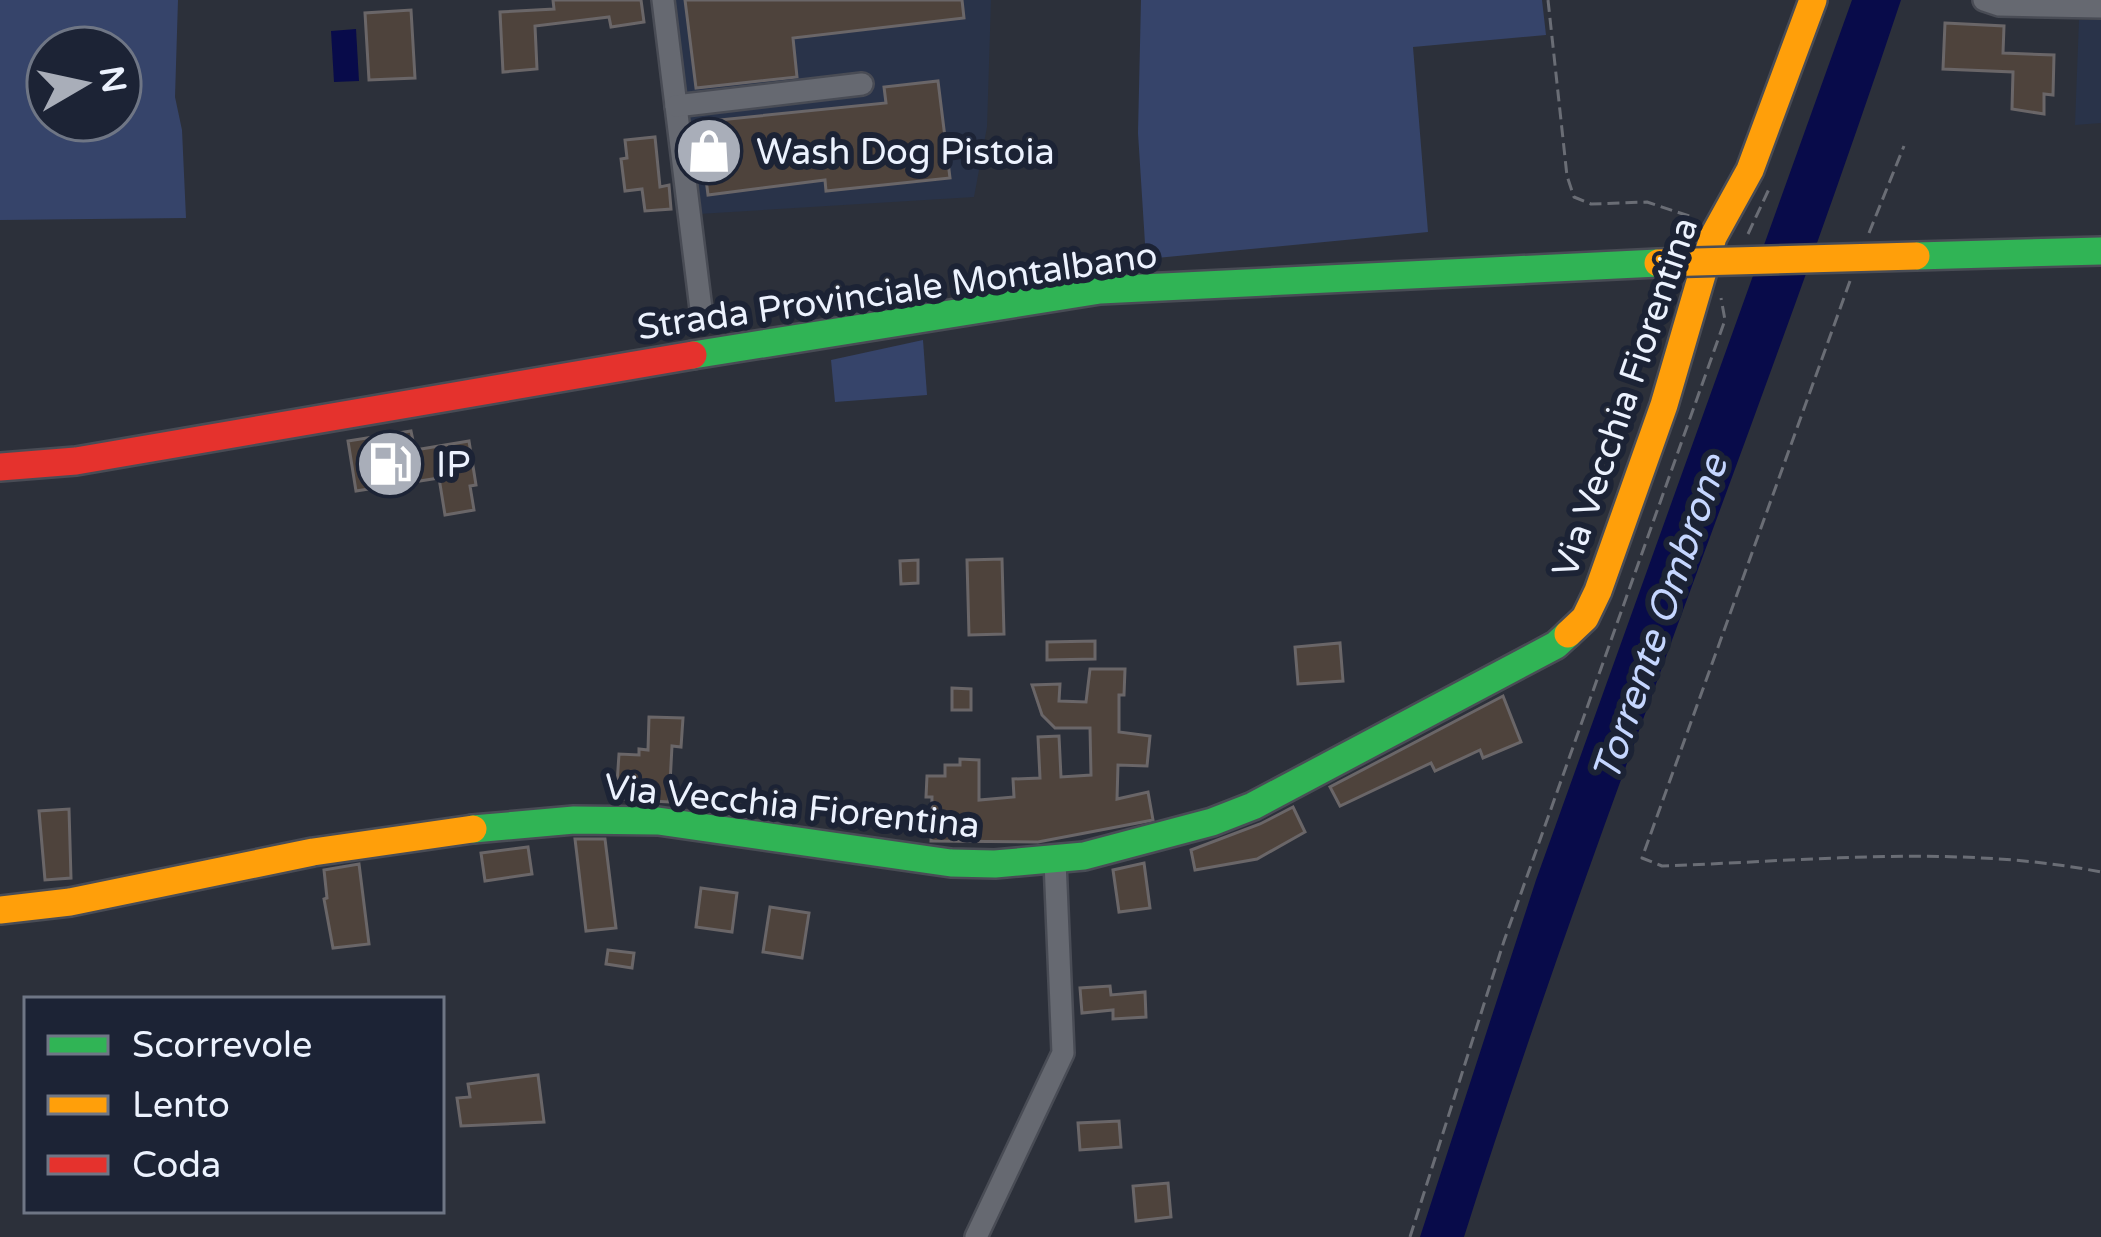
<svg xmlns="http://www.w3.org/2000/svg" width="2101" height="1237" viewBox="0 0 2101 1237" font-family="'Varela Round',sans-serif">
<rect width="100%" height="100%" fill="#2c303a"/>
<g fill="#293349">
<polygon points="655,0 991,0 987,127 974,197 682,215"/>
<polygon points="2079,20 2101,20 2101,123 2075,125"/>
</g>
<g fill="#36446a" fill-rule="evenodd">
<path d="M 0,0 L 178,0 L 175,97 L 182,130 L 186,218 L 0,220 ZM 48,48 L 120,48 L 120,120 L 48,120 Z"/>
<polygon points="1141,0 1542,0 1546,35 1413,47 1428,232 1146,259 1138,133"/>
<polygon points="923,340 927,395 835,402 831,360"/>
</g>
<g fill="#080b4a">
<path d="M 1852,0 L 1901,0 C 1763,415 1596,820 1464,1237 L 1420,1237 L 1536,880 Z"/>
<polygon points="356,29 359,81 334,82 331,31"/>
</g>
<g fill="#4e433c" stroke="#6a6668" stroke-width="3">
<polygon points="553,0 641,0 644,22 611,27 609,17 535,26 537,69 503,72 500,12 554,9"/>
<polygon points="685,0 962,0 964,18 793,38 797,77 696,88"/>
<polygon points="411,10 415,78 369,80 365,13"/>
<polygon points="1945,23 2004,26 2003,53 2054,55 2053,95 2044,94 2044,114 2012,109 2013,72 1943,69"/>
<polygon points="938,81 950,178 826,191 825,180 708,195 699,122 886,103 884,87"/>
<polygon points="655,137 660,187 669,185 671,209 645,211 642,189 625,191 621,159 627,158 625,140"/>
<polygon points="411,431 415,450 469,441 476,485 470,486 474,510 445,515 439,478 356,491 348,441"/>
<polygon points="1002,559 1004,634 969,635 967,560"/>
<polygon points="918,560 918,583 901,584 900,561"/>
<polygon points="1095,641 1095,659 1047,660 1047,642"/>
<polygon points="1340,643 1343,681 1298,684 1295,647"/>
<polygon points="1090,669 1125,669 1124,695 1119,695 1119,732 1150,736 1147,766 1118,765 1117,799 1148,792 1153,820 1038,842 931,841 932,797 926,797 927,776 945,776 945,765 960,765 960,759 979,760 979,800 1014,797 1013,779 1040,778 1038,737 1059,736 1061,777 1091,775 1090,728 1055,728 1042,715 1032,685 1060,684 1059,701 1086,702"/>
<polygon points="952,688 971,689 971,710 952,710"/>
<polygon points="1503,696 1521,742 1483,758 1480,750 1435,771 1431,763 1340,806 1330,787"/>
<polygon points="649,717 683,718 681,747 672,746 669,802 616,799 619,754 639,755 639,749 648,750"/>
<polygon points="1293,807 1305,832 1257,859 1195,870 1191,850 1260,824"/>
<polygon points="69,809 71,878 45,880 39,811"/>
<polygon points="575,839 605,839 616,928 586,931"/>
<polygon points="528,847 532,874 485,881 481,853"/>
<polygon points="1144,863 1150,908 1119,912 1113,870"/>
<polygon points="359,864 369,944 333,948 324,899 327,898 324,870"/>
<polygon points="701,888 737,893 732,932 696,927"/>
<polygon points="770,907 809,913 802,958 763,952"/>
<polygon points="608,950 634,953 632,968 606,964"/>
<polygon points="1110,986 1111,995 1145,992 1146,1017 1113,1019 1113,1010 1082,1013 1080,988"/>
<polygon points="538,1075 544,1122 461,1126 457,1098 470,1097 468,1084"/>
<polygon points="1119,1121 1121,1147 1080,1150 1078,1123"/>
<polygon points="1168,1183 1171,1217 1136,1221 1133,1186"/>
</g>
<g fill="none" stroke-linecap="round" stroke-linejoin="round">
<g stroke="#494c55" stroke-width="26">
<g id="street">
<polyline points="663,0 701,309"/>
<polyline points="1984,0 1999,5 2101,7"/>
<polyline points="676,106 862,84"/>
<polyline points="976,1237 1063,1053 1055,861"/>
</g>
</g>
<g stroke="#494c55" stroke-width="32">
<g id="fast">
<polyline points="1916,256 2101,251"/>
<polyline points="693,355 1100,290 1658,263"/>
<polyline points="473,829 574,820 658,821 951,863 995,864 1084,856 1212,822 1253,806 1556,645 1568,634"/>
</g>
</g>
<g stroke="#494c55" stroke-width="32">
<g id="slow">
<polyline points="1568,634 1585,618 1598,591 1664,405 1713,237 1750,170 1813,0"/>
<polyline points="0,910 70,902 313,852 473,829"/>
</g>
</g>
<g stroke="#494c55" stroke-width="32">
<polyline id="jam" points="0,467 76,461 693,355"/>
</g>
<g stroke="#6a6d75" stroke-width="3" stroke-dasharray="12 6" stroke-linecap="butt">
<polyline points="1548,0 1567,176 1574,197 1591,204 1647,202 1692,217"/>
<polyline points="1869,233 1904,146"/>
<polyline points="1748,234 1769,189"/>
<path d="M 1850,281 L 1642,858 L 1662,866 C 1807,861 1958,844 2101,872"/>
<polyline points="1410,1237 1504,941 1725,320 1721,298"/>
</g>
<use href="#street" stroke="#666971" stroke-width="21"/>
<use href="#fast" stroke="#30b455" stroke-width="27"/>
<use href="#slow" stroke="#ff9f0a" stroke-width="27"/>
<use href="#jam" stroke="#e5322d" stroke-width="27"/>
<g stroke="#494c55" stroke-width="32" stroke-linecap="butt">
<polyline id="slow-bridge" points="1658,263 1916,256"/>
</g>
<use href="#slow-bridge" stroke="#ff9f0a" stroke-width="27"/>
</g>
<defs>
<g id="shop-disc" transform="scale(3.45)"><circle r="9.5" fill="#a9aeb9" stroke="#1c2335"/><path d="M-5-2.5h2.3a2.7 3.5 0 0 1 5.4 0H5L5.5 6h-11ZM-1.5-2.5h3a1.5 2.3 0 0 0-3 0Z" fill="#fff"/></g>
<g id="fuel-disc" transform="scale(3.45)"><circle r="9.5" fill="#a9aeb9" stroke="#1c2335"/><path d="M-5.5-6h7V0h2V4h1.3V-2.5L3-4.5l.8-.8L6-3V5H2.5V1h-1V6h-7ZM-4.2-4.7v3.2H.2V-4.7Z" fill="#fff"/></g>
</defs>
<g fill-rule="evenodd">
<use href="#shop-disc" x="709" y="151"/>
<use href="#fuel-disc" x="390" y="464"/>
</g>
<g text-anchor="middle" stroke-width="12" stroke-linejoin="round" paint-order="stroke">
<g font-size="36" fill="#ecf2fe" stroke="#1c2335" text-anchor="start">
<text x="756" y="164">Wash Dog Pistoia</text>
<text x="436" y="477">IP</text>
</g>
<g font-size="36" fill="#ecf2fe" stroke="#1c2335">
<text transform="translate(897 290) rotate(-8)" y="13">Strada Provinciale Montalbano</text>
<text transform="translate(1624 397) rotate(-71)" y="13">Via Vecchia Fiorentina</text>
<text transform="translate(792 805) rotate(6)" y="13">Via Vecchia Fiorentina</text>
</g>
<g font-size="39" font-style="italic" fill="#c5d6ff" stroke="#1c2335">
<text transform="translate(1659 618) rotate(-71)" y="14">Torrente Ombrone</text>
</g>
</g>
<rect x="24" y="997" width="420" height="216" fill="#1c2335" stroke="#6f7685" stroke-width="3"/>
<rect x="48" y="1036" width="60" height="18" fill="#30b455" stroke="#6f7685" stroke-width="3"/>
<text x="132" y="1057" font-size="36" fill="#ecf2fe">Scorrevole</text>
<rect x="48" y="1096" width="60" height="18" fill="#ff9f0a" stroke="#6f7685" stroke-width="3"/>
<text x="132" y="1117" font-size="36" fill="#ecf2fe">Lento</text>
<rect x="48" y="1156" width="60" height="18" fill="#e5322d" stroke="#6f7685" stroke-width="3"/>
<text x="132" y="1177" font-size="36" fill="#ecf2fe">Coda</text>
<g transform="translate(84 84) rotate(81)"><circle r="57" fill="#1c2335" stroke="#6f7685" stroke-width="3"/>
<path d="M0-9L21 45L0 30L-21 45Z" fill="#a9aeb9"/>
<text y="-18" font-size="33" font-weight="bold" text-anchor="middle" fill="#ecf2fe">N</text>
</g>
</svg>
